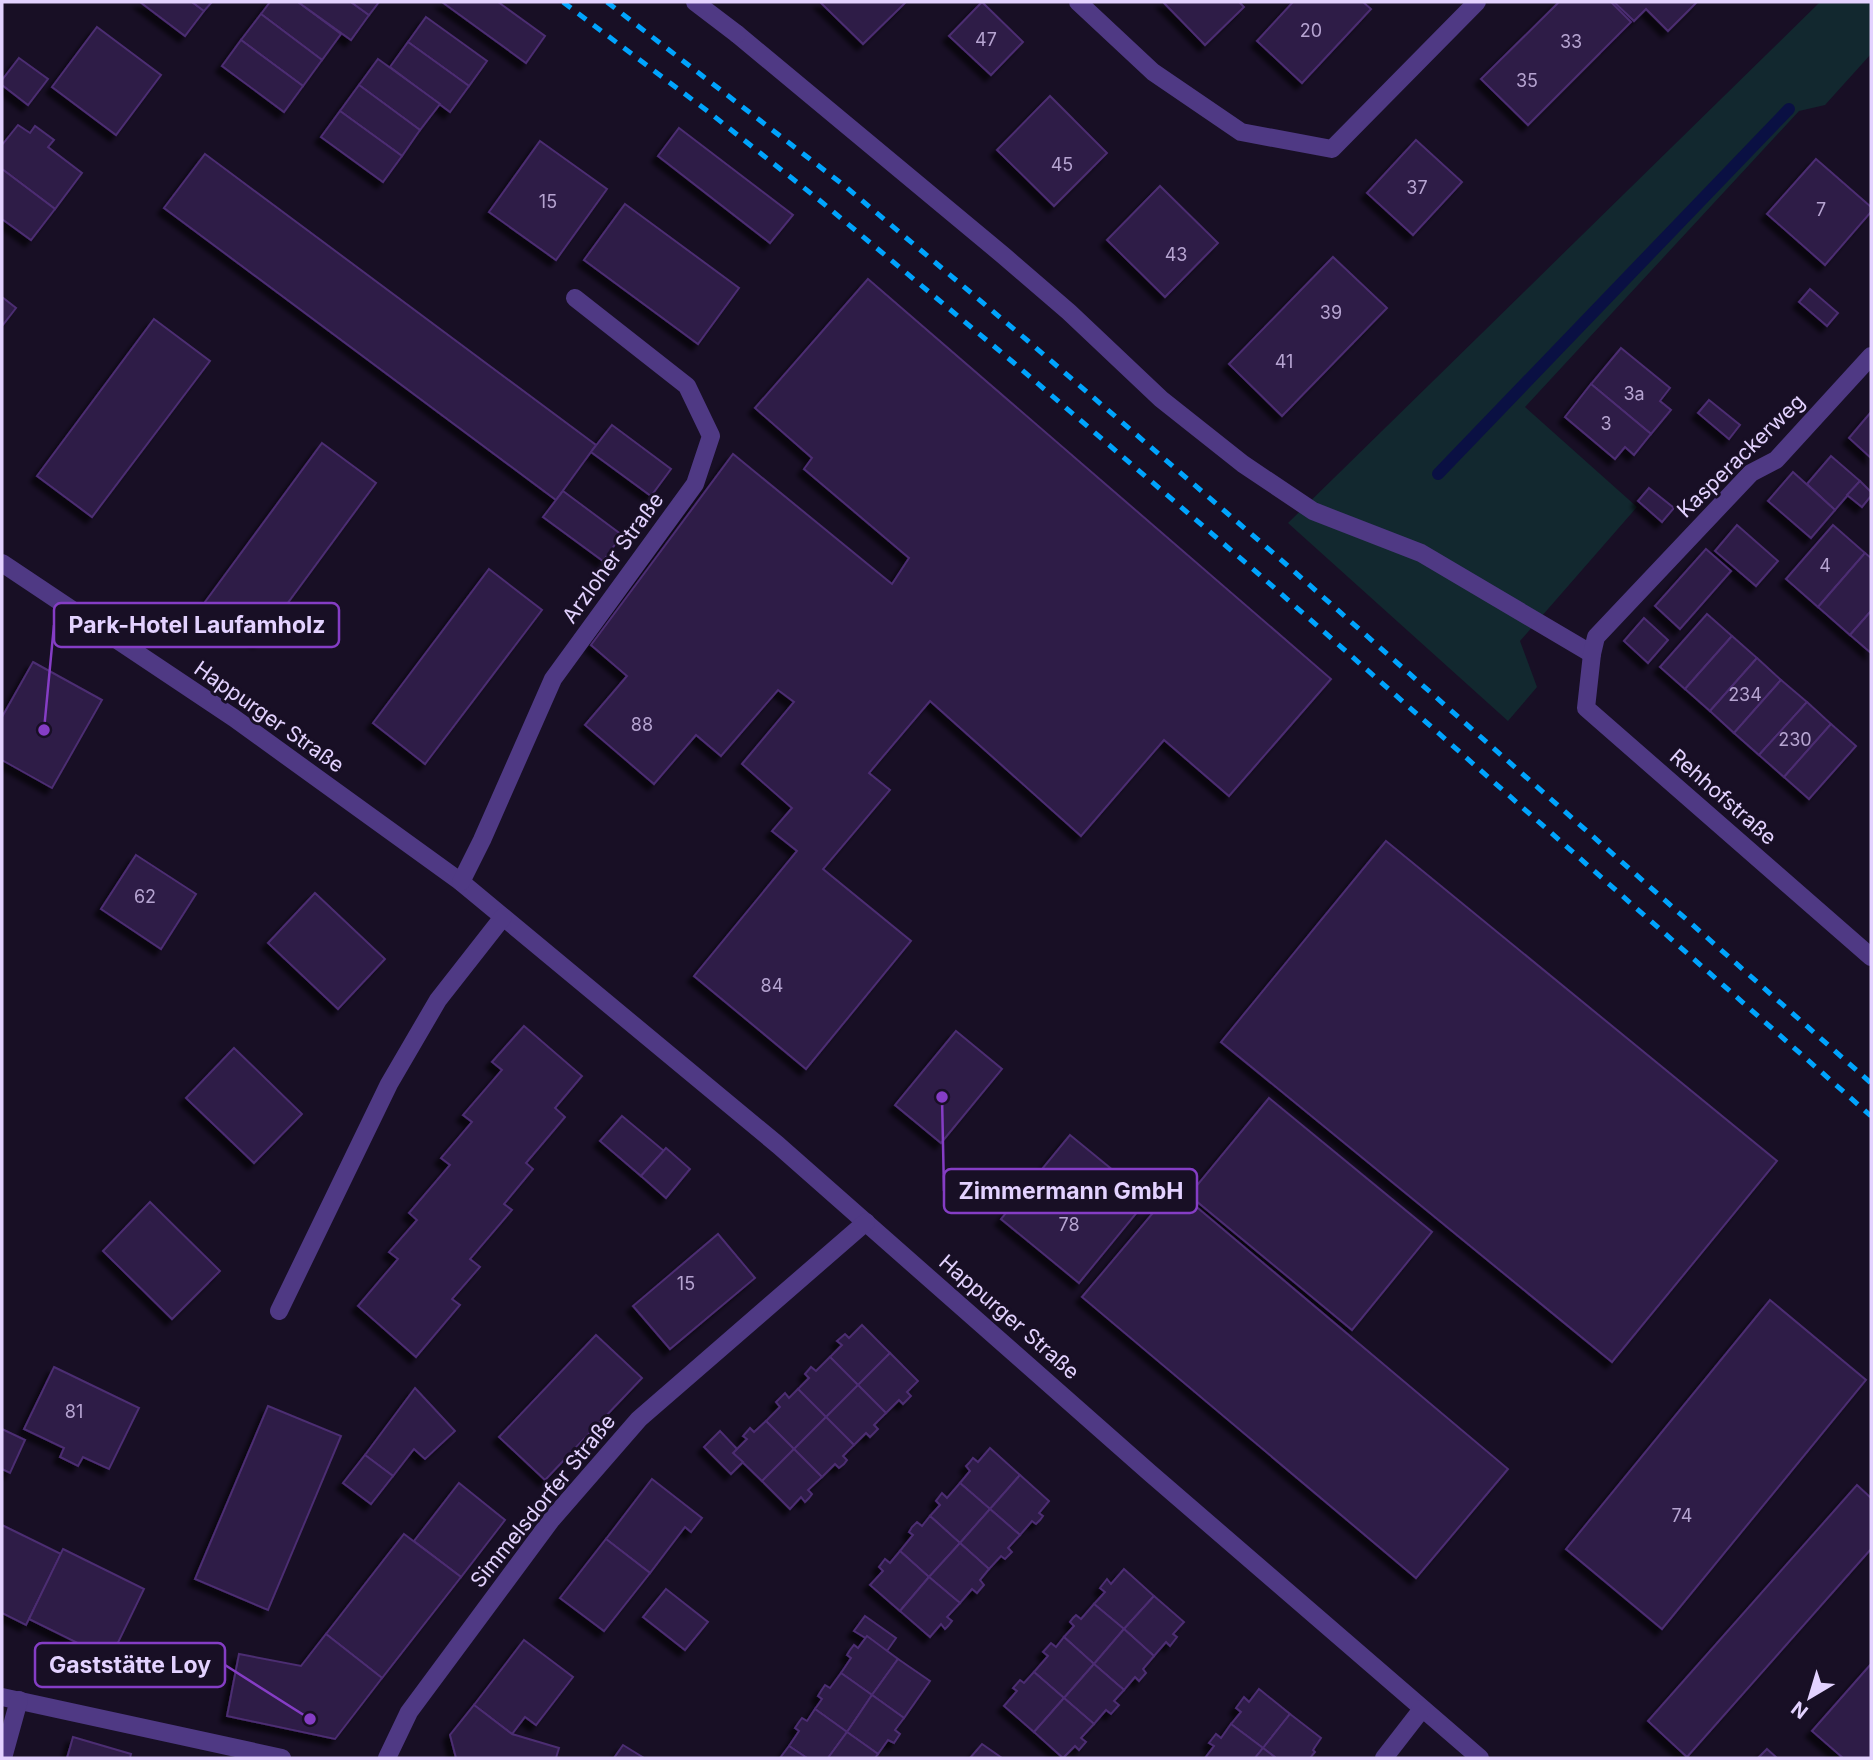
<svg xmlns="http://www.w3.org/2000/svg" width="1873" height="1760" viewBox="0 0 1873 1760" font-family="Inter,sans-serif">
<defs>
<filter id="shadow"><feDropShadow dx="-6" dy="6" stdDeviation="2" flood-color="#0009"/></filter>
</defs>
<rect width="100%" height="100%" fill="#180f25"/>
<polygon fill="#12282f" points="1820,2 1871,2 1871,54 1825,105 1799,111 1525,407 1637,507 1520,641 1537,687 1508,721 1288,523"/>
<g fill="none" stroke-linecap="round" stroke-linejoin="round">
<polyline stroke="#0a1043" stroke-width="12" points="1438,474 1789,109"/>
</g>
<g fill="#2e1b46" stroke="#4c2d72" stroke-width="2" filter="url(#shadow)">
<polygon points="140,2 192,2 204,11 185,36"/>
<polygon points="192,2 212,2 204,11"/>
<polygon points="270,2 298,2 341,34 322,60 261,14"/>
<polygon points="298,2 351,2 369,15 351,40"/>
<polygon points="351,2 379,2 369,15"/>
<polygon points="442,2 498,2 545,36 526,63"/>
<polygon points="820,2 906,2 863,44"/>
<polygon points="982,2 1023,42 991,75 949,36"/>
<polygon points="1163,2 1239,2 1244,7 1205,45"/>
<polygon points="1293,2 1363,2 1371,9 1302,83 1257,41"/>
<polygon points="1559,2 1611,2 1631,22 1528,125 1481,79"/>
<polygon points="1614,2 1697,2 1668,31 1646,9 1634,21"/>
<polygon points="261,14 322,60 303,86 241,40"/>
<polygon points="426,17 487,61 469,86 408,42"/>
<polygon points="97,27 161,75 116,135 52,87"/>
<polygon points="241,40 303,86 284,112 222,66"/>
<polygon points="408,42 469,86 450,112 390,67"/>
<polygon points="19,58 48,79 28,105 2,85 2,80"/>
<polygon points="378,59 440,104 420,130 359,85"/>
<polygon points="359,85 420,130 402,156 340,111"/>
<polygon points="1050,96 1107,153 1054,206 997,150"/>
<polygon points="340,111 402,156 383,182 321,137"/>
<polygon points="18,125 30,133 35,126 54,140 48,147 82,173 55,209 2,169 2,145"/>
<polygon points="679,128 793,215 770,243 658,156"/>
<polygon points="1416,140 1462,182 1413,235 1367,193"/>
<polygon points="540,141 607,189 556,260 489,212"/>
<polygon points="205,154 596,445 556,500 164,208"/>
<polygon points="1816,159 1871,207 1871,212 1825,265 1767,214"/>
<polygon points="2,169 55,209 31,240 2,219"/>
<polygon points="1160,186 1218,243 1165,297 1107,240"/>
<polygon points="625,204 739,288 698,344 584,260"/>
<polygon points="1333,257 1387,308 1282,416 1229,364"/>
<polygon points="868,279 1331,679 1229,796 1164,740 1081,836 930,701 869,773 890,790 823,869 911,941 806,1069 694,976 797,851 772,831 792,808 742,764 794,702 778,690 721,756 696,735 654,784 585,725 627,676 591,645 733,454 892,584 909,558 804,469 812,458 755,408"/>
<polygon points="1810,289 1838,313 1827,326 1799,302"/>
<polygon points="2,297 16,308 2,326"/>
<polygon points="154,319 210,361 92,517 37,476"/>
<polygon points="1621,348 1670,388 1660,401 1671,410 1651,434 1591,384"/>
<polygon points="1591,384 1651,434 1634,455 1625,447 1615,459 1565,417"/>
<polygon points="1709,400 1740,425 1729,439 1698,413"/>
<polygon points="1871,412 1871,458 1849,438"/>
<polygon points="612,425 671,469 651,496 591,452"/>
<polygon points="322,443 376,483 259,642 205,602"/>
<polygon points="1831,456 1860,481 1835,510 1807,484"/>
<polygon points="1793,472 1835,510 1811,538 1768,501"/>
<polygon points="1860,481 1871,492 1871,496 1862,507 1847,495"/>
<polygon points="1649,488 1674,508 1662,522 1638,501"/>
<polygon points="563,491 622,535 603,561 543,517"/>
<polygon points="1737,525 1778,561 1756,586 1715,551"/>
<polygon points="1833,525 1865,553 1818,607 1786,579"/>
<polygon points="1706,549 1731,571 1680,629 1655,606"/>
<polygon points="1865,553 1871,558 1871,611 1850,635 1818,607"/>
<polygon points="489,569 542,610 425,764 373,723"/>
<polygon points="1871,611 1871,653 1850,635"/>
<polygon points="1707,614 1732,636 1685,689 1660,667"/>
<polygon points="1644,618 1668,640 1648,663 1624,641"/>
<polygon points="1732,636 1757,658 1710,711 1685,689"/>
<polygon points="1757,658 1781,680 1734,733 1710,711"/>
<polygon points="33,662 102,700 52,788 2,760 2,717"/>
<polygon points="1781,680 1807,702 1759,755 1734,733"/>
<polygon points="1807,702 1831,724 1784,777 1759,755"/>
<polygon points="1831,724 1856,746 1809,799 1784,777"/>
<polygon points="1386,841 1777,1161 1612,1362 1221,1042"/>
<polygon points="136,855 196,894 161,949 101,909"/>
<polygon points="315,893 385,959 338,1009 268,943"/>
<polygon points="524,1026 582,1076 555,1108 565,1117 526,1163 533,1169 504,1204 512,1210 470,1259 480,1267 452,1299 460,1305 416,1357 358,1306 398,1259 389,1252 417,1220 409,1213 450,1165 441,1158 472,1122 463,1115 502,1070 492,1062"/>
<polygon points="956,1031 1002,1069 941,1143 895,1105"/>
<polygon points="234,1048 302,1114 254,1163 186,1098"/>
<polygon points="1269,1098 1432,1232 1352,1330 1189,1195"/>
<polygon points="622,1116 664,1151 641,1176 600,1141"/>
<polygon points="1070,1135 1148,1199 1079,1283 1001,1219"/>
<polygon points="666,1148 690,1169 666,1198 641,1176"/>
<polygon points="1174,1188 1508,1469 1416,1578 1082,1297"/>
<polygon points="150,1202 220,1271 172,1319 103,1251"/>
<polygon points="718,1234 755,1278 670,1349 633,1306"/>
<polygon points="1770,1300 1866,1380 1662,1629 1566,1549"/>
<polygon points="862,1325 890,1353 858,1385 830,1357 842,1345 837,1341 845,1334 849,1338"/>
<polygon points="596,1335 642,1378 545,1480 499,1437"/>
<polygon points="890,1353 918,1381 907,1392 911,1396 903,1404 899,1400 886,1413 858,1385"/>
<polygon points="830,1357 858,1385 826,1417 798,1389 809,1378 805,1374 811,1367 816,1371"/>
<polygon points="54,1367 139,1408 109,1469 83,1457 78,1466 60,1457 64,1448 24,1429"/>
<polygon points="858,1385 886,1413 874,1425 878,1429 870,1437 866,1433 854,1445 826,1417"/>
<polygon points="415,1388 455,1431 425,1459 414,1449 393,1476 365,1455"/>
<polygon points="798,1389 826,1417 794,1449 766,1421 780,1407 776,1402 785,1393 789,1398"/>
<polygon points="268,1406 341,1436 268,1610 195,1579"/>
<polygon points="826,1417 854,1445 843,1456 847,1460 844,1464 839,1468 835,1464 822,1477 794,1449"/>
<polygon points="766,1421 794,1449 762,1481 733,1453 747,1439 743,1436 750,1428 754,1432"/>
<polygon points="2,1429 25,1440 10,1473 2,1469"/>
<polygon points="720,1431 737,1449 733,1453 743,1462 731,1474 704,1447"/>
<polygon points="990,1448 1020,1475 990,1509 960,1483 970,1471 966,1466 969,1463 973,1458 978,1462"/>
<polygon points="794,1449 822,1477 808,1490 812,1494 809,1498 805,1502 801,1497 790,1509 762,1481"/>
<polygon points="365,1455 393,1476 371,1504 343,1483"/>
<polygon points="1020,1475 1049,1501 1039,1513 1043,1516 1040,1520 1036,1524 1032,1521 1020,1535 990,1509"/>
<polygon points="652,1479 702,1518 691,1532 685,1527 650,1573 606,1539"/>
<polygon points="459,1483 505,1520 461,1577 414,1541"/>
<polygon points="960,1483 990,1509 960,1543 930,1516 940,1505 936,1501 942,1493 947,1498"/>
<polygon points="1857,1485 1871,1498 1871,1549 1687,1757 1648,1721"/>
<polygon points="990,1509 1020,1535 1008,1548 1012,1552 1005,1559 1001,1556 989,1569 960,1543"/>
<polygon points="930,1516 960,1543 929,1577 900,1551 913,1535 909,1532 912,1527 917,1522 922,1526"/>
<polygon points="2,1525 61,1554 26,1625 2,1613"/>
<polygon points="404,1534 461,1577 382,1678 326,1634"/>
<polygon points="606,1539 650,1573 604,1631 560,1598"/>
<polygon points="960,1543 989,1569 980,1580 984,1585 977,1593 972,1589 960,1603 929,1577"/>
<polygon points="63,1549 144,1589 110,1659 29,1619"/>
<polygon points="900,1551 929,1577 900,1611 870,1585 883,1571 879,1567 885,1559 890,1563"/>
<polygon points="1124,1569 1154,1596 1124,1629 1094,1604 1105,1592 1100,1588 1107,1579 1111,1584"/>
<polygon points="929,1577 960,1603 947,1617 952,1621 948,1626 945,1629 941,1624 930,1637 900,1611"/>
<polygon points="666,1589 708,1622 685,1650 643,1617"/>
<polygon points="1154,1596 1184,1622 1173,1634 1177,1637 1170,1646 1166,1642 1154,1656 1124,1629"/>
<polygon points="1094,1604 1124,1629 1094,1664 1064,1637 1074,1626 1070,1622 1073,1618 1076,1615 1081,1619"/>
<polygon points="865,1616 896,1638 887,1651 854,1631"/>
<polygon points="1124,1629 1154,1656 1143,1669 1146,1673 1139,1681 1135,1677 1124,1690 1094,1664"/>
<polygon points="326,1634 382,1678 335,1739 227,1716 239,1654 301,1666"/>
<polygon points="867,1636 898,1659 872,1695 841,1673 851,1658 847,1655 850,1650 854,1645 858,1648"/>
<polygon points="1064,1637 1094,1664 1064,1698 1034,1672 1048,1656 1043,1652 1051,1643 1056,1647"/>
<polygon points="524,1640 573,1677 536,1725 525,1717 512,1734 474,1705"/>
<polygon points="898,1659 930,1681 904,1718 872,1695"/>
<polygon points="1094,1664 1124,1690 1114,1701 1119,1705 1111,1714 1106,1710 1094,1724 1064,1698"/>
<polygon points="1871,1664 1871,1758 1843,1758 1812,1731"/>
<polygon points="1034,1672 1064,1698 1034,1732 1004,1706 1017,1691 1013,1688 1020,1680 1024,1683"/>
<polygon points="841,1673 872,1695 847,1732 815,1709 822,1699 818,1696 821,1691 825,1685 830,1688"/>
<polygon points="1259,1689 1290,1714 1263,1748 1231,1724 1241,1712 1236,1708 1244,1697 1249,1702"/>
<polygon points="872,1695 904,1718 895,1730 900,1734 894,1743 888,1740 878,1754 847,1732"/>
<polygon points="1064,1698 1094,1724 1081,1738 1086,1742 1079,1750 1075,1746 1063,1758 1034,1732"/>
<polygon points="474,1705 512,1734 559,1748 556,1758 456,1758 450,1735"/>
<polygon points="815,1709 847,1732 828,1758 807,1758 789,1746 799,1731 795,1728 799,1722 802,1718 807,1721"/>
<polygon points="1290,1714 1321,1738 1313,1750 1315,1752 1310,1758 1276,1758 1263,1748"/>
<polygon points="1231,1724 1263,1748 1255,1758 1205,1758 1214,1746 1209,1743 1212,1739 1216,1734 1221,1738"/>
<polygon points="847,1732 878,1754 875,1758 828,1758"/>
<polygon points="73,1737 131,1754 130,1758 67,1758"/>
<polygon points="982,1744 1002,1758 970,1758"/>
<polygon points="623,1745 644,1758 614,1758"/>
<polygon points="789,1746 807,1758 780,1758"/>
<polygon points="1263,1748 1276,1758 1255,1758"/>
<polygon points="1767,1749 1777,1758 1758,1758"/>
</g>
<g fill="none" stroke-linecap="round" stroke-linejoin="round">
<polyline stroke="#4f3984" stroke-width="18" points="737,34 1004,256 1069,312 1161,399 1243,464 1313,511 1421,553 1592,654"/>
<g stroke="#4f3984" stroke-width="18">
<polyline points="695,2 737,34"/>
<polyline points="1078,2 1153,72 1241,132 1332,149 1477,2"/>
<polyline points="1871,356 1776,460 1751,473 1596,637 1592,654 1586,708 1871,957"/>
<polyline points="2,563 234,718 461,882 778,1145 1150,1473 1480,1758"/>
<polyline points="461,882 482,840 553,679 695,484 711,436 687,386 575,298"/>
<polyline points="279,1311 389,1084 438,1000 503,917"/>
<polyline points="2,1697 282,1758"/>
<polyline points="3,1758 19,1700"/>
<polyline points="387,1758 409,1712 552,1519 639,1419 866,1222"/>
<polyline points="1384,1758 1422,1709"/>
</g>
<g stroke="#00a4fd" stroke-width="5" stroke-dasharray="10 9" stroke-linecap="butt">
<polyline points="563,2 710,113 818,199 1014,363 1261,576 1871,1116"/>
<polyline points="607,2 846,187 1028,341 1279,558 1871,1083"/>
</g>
</g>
<g text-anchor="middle" stroke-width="6" stroke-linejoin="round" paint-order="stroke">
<g font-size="18" fill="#b6a4d1">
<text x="1311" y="37">20</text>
<text x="986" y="46">47</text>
<text x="1571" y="48">33</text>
<text x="1527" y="87">35</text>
<text x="1062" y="171">45</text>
<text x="1417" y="194">37</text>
<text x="548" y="208">15</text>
<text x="1821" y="216">7</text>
<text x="1176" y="261">43</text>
<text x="1331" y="319">39</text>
<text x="1284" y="368">41</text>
<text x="1634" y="400">3a</text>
<text x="1606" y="430">3</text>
<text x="1825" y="572">4</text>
<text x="1745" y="701">234</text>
<text x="642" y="731">88</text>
<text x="1795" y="746">230</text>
<text x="145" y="903">62</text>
<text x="772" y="992">84</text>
<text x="1069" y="1231">78</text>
<text x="686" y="1290">15</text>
<text x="74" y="1418">81</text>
<text x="1682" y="1522">74</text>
</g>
<g font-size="21" fill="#e3d2ff" stroke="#180f25">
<text transform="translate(1741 456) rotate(-44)" y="7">Kasperackerweg</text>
<text transform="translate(613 558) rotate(-54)" y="7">Arzloher Straße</text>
<text transform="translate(269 717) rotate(35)" y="7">Happurger Straße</text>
<text transform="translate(1723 797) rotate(41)" y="7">Rehhofstraße</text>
<text transform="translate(1009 1317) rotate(41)" y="7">Happurger Straße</text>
<text transform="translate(543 1501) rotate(-51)" y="7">Simmelsdorfer Straße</text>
</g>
</g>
<path fill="none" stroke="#853dc5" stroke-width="2.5" d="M44 730L54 625M942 1097L944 1191M310 1719L225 1665"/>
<g fill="#853dc5" stroke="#180f25" stroke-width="2.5">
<circle cx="44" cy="730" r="7"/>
<circle cx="942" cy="1097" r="7"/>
<circle cx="310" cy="1719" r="7"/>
</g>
<g fill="#180f25" stroke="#853dc5" stroke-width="2.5">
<rect x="54" y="603" width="285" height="44" rx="7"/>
<rect x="944" y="1169" width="253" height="44" rx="7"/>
<rect x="35" y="1643" width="190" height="44" rx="7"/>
</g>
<g font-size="23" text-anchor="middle" font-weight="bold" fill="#e3d2ff">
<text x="197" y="633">Park-Hotel Laufamholz</text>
<text x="1071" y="1199">Zimmermann GmbH</text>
<text x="130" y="1673">Gaststätte Loy</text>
</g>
<rect width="1873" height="1760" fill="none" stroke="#e3d2ff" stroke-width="7"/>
<g transform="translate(1810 1697) rotate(218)" stroke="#180f25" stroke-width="5" paint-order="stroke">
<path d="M0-5L12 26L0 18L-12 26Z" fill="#e3d2ff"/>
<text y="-10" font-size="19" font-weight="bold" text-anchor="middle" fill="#e3d2ff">N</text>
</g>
</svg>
